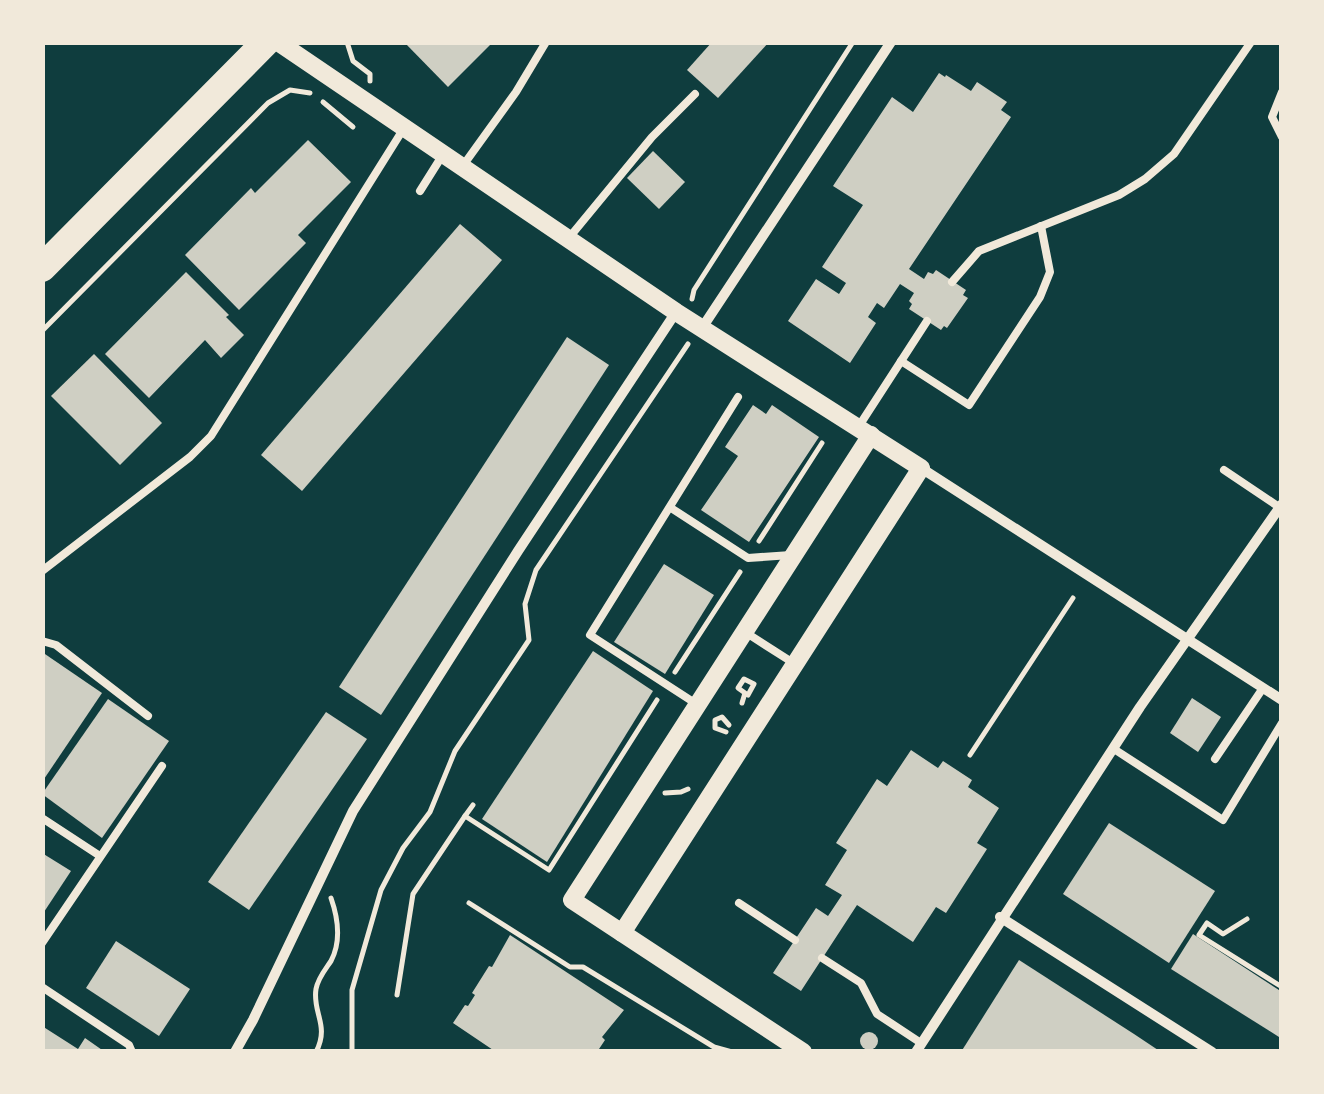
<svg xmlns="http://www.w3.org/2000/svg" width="1324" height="1094" viewBox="0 0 1324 1094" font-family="Georgia,serif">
<rect width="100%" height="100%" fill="#0f3d3e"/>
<g fill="#cfcfc3">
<polygon points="404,42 493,42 448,87"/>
<polygon points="712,42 769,42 718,98 687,70"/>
<polygon points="939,73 945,77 946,75 971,91 977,82 1007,102 1001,110 1011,117 909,269 924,279 928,272 933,274 936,270 966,290 963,295 968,298 947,328 944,326 941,330 909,309 912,304 909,301 914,293 900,284 884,308 877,303 868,317 876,323 850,363 788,321 816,279 839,294 846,283 822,267 863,205 833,186 892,97 913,112"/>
<polygon points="308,140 351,182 298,235 306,243 239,310 185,255 251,188 255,193"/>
<polygon points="653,151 685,182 659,209 627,178"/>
<polygon points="460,224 502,260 302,491 261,455"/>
<polygon points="186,272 229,315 226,317 244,335 221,358 205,340 149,398 105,354"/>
<polygon points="567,337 609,365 381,715 339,687"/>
<polygon points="94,354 162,423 120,465 51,396"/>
<polygon points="753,405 766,414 772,405 819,437 749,542 701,510 738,456 725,447"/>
<polygon points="664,564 714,595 665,674 614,642"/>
<polygon points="593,651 653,691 547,862 482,819"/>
<polygon points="42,652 102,693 42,782"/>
<polygon points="1192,698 1221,717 1198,752 1170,733"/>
<polygon points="108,699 169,741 102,838 42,794"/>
<polygon points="326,712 367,739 249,910 208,882"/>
<polygon points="911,750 938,768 943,761 972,780 968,787 999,808 977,843 987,849 946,913 936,907 913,942 857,905 801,991 773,973 816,908 828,916 842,895 825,885 847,850 836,843 877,779 887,786"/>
<polygon points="1109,823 1215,891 1169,963 1063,894"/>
<polygon points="42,853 71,871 42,915"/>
<polygon points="1193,934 1282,992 1282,1033 1279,1037 1171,969"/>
<polygon points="510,935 624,1010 602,1037 605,1040 597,1052 496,1052 453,1023 465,1005 468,1006 475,995 472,993 489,966 492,967"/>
<polygon points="116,941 190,989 159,1036 86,988"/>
<polygon points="1019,960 1134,1034 1161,1052 961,1052"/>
<polygon points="42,1026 78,1049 85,1038 105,1052 42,1052"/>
<circle cx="869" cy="1041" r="9"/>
</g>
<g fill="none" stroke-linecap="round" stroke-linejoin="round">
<g stroke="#f1e9da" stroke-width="5">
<polyline points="347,42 353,61 370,74 370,81"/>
<polyline points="323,102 353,127"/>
<polyline points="692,299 694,290 853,42"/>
<polyline points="42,331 268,103 290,90 310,93"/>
<polyline points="759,541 822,443"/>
<polyline points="675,672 740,572"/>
<polyline points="742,703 745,693 748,695 754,684 744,679 738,688 745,693"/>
<polyline points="726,732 715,728 715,720 722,717 729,725"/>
<polyline points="970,755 1073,598"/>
<polyline points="665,793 681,792 688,789"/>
<polyline points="473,805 465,816 549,870 657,700"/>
<polyline points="469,903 570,967 583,967 714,1047 732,1052"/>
<polyline points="1247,919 1223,934 1207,923 1199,935 1282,987"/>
<polyline points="397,995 413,894 465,816"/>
<path d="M 316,1052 C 330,1025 312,1013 316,989 C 318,978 325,970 331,961 C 341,942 338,918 331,898"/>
<polyline points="352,1052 352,990 381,890 403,848 430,812 455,751 529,640 525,604 536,570 688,344"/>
</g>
<g stroke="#f1e9da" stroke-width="8">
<polyline points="1282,92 1272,117 1282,137"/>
<polyline points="462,167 516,92 546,42"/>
<polyline points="420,191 442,156"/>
<polyline points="568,239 652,137 695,94"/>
<polyline points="952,282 979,251 1119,195 1145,179 1174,154 1251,42"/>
<polyline points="901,361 969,405 1040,297 1050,272 1041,226"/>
<polyline points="859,426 927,321"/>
<polyline points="1224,470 1279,507"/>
<polyline points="671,508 748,558 791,555"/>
<polyline points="42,571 190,457 211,436 404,128"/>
<polyline points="745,632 795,664"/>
<polyline points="42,641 56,645 148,716"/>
<polyline points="698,705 590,635 738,397"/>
<polyline points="1114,749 1223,820 1282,723"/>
<polyline points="1215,759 1263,688"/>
<polyline points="42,818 100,856"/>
<polyline points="739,903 795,940"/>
<polyline points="42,943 162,766"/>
<polyline points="822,958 861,983 877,1014 921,1043"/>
<polyline points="42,987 129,1045 132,1052"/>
</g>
<g stroke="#f1e9da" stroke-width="10">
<polyline points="702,328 891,42"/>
<polyline points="921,468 1282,700"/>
<polyline points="1000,917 1212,1052"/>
<polyline points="235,1052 253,1020 353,811 518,551 676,312"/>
<polyline points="916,1052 1140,707 1282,504"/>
</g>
<g stroke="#f1e9da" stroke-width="18">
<polyline points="278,42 676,312 921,468 622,933"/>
<polyline points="803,1052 572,900 871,435"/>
</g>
<polyline stroke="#f1e9da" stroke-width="28" points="42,268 266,42"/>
</g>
<rect width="1324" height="1094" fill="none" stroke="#f1e9da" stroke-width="90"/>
</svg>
